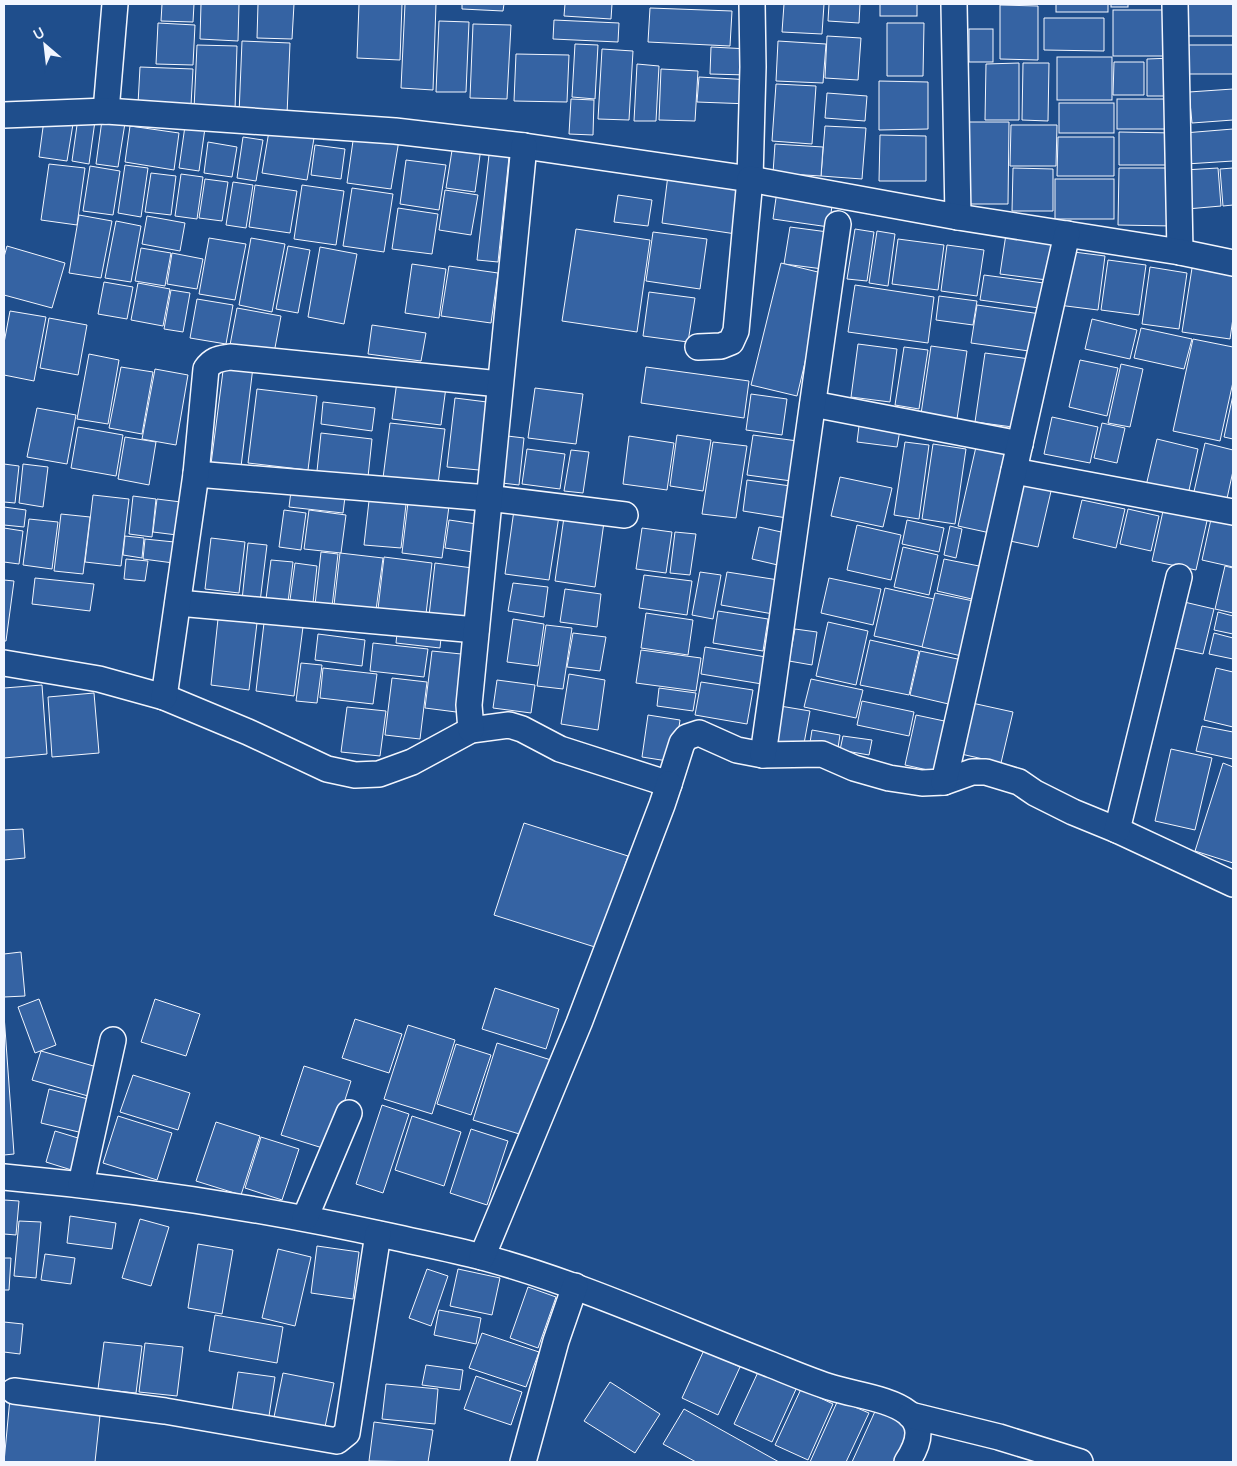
<svg xmlns="http://www.w3.org/2000/svg" width="1237" height="1466" viewBox="0 0 1237 1466" font-family="Manrope,sans-serif">
<rect width="100%" height="100%" fill="#1f4e8c"/>
<g fill="#3563a3" stroke="#f2f6ff">
<polygon points="162,4 194,4 193,22 161,21"/>
<polygon points="201,4 239,4 238,41 200,39"/>
<polygon points="258,4 294,4 292,39 257,38"/>
<polygon points="359,4 402,4 400,60 357,58"/>
<polygon points="405,4 436,4 433,90 401,88"/>
<polygon points="462,4 504,4 503,11 462,9"/>
<polygon points="565,4 612,4 611,19 564,16"/>
<polygon points="784,4 824,4 822,34 782,32"/>
<polygon points="829,4 860,4 859,23 828,21"/>
<rect x="880" y="4" width="37" height="12"/>
<rect x="1056" y="4" width="52" height="8"/>
<rect x="1111" y="4" width="17" height="3"/>
<rect x="1179" y="4" width="54" height="32"/>
<polygon points="1000,5 1038,6 1038,60 1000,59"/>
<polygon points="650,8 732,11 730,46 648,42"/>
<rect x="1113" y="10" width="59" height="46"/>
<polygon points="1044,18 1104,18 1104,51 1044,50"/>
<polygon points="554,20 619,23 618,42 553,39"/>
<polygon points="439,21 469,22 466,92 436,92"/>
<polygon points="158,23 195,25 193,65 156,64"/>
<polygon points="887,23 924,23 923,76 887,76"/>
<polygon points="473,24 511,25 507,99 470,98"/>
<rect x="969" y="29" width="24" height="33"/>
<polygon points="827,36 861,38 858,80 825,78"/>
<polygon points="242,41 290,43 287,115 239,114"/>
<polygon points="778,41 826,44 823,83 776,81"/>
<polygon points="575,44 598,45 595,99 572,97"/>
<polygon points="197,45 237,46 235,110 194,109"/>
<rect x="1183" y="45" width="50" height="29"/>
<polygon points="711,47 749,49 747,75 710,74"/>
<polygon points="602,49 633,51 629,120 598,119"/>
<polygon points="516,54 569,55 567,102 514,101"/>
<rect x="1057" y="57" width="55" height="43"/>
<polygon points="1173,58 1173,96 1147,96 1147,59"/>
<polygon points="1114,62 1144,62 1144,95 1113,95"/>
<polygon points="1019,63 1019,120 985,120 986,64"/>
<polygon points="1023,63 1049,63 1048,121 1022,120"/>
<polygon points="637,64 659,66 656,121 634,121"/>
<polygon points="140,67 193,69 191,105 138,104"/>
<polygon points="661,69 698,71 695,121 659,120"/>
<polygon points="699,77 752,80 750,104 697,102"/>
<polygon points="879,81 928,82 928,129 879,130"/>
<polygon points="776,84 816,86 812,144 772,141"/>
<polygon points="1233,89 1233,120 1192,123 1189,92"/>
<polygon points="827,93 867,96 865,121 825,118"/>
<polygon points="571,99 594,100 593,135 569,134"/>
<rect x="1117" y="99" width="54" height="30"/>
<rect x="1059" y="103" width="55" height="30"/>
<polygon points="78,118 95,121 89,164 72,161"/>
<polygon points="44,120 73,124 67,161 39,157"/>
<polygon points="102,120 125,123 118,167 96,164"/>
<polygon points="968,122 1009,122 1008,204 968,204"/>
<polygon points="1011,125 1057,125 1056,166 1010,166"/>
<polygon points="130,126 179,133 174,170 125,162"/>
<polygon points="185,126 205,128 199,171 179,168"/>
<polygon points="825,126 866,128 862,179 821,176"/>
<polygon points="1233,129 1233,161 1186,164 1184,133"/>
<polygon points="269,131 314,138 307,180 262,173"/>
<polygon points="1119,132 1174,133 1173,165 1119,165"/>
<polygon points="354,134 399,140 391,189 347,183"/>
<polygon points="880,135 926,136 926,181 879,181"/>
<polygon points="243,137 263,140 256,181 237,178"/>
<polygon points="1058,137 1114,137 1114,176 1057,176"/>
<polygon points="208,142 237,147 232,177 204,173"/>
<polygon points="453,144 481,148 475,192 446,188"/>
<polygon points="775,144 823,147 821,176 773,173"/>
<polygon points="315,145 345,149 341,179 311,175"/>
<polygon points="489,155 509,157 498,262 477,260"/>
<polygon points="406,160 446,165 439,210 400,204"/>
<polygon points="49,164 85,168 77,225 41,220"/>
<polygon points="125,165 148,168 141,217 118,213"/>
<polygon points="90,166 120,171 113,215 83,211"/>
<polygon points="1013,168 1053,169 1053,211 1012,211"/>
<polygon points="1119,168 1173,168 1173,226 1118,225"/>
<polygon points="1218,168 1221,206 1187,209 1184,170"/>
<polygon points="1233,168 1233,205 1223,206 1220,169"/>
<polygon points="151,173 176,176 171,215 145,212"/>
<polygon points="181,174 203,177 197,219 175,216"/>
<polygon points="668,175 744,185 736,234 662,223"/>
<polygon points="205,179 228,182 222,221 199,218"/>
<rect x="1055" y="179" width="59" height="40"/>
<polygon points="233,182 253,185 246,228 226,225"/>
<polygon points="255,185 297,191 290,233 249,227"/>
<polygon points="302,185 344,191 336,245 294,239"/>
<polygon points="352,188 393,194 384,252 343,246"/>
<polygon points="445,190 478,195 471,235 439,230"/>
<polygon points="777,191 833,199 829,227 773,219"/>
<polygon points="618,195 652,200 648,226 614,222"/>
<polygon points="398,208 438,214 432,254 392,249"/>
<polygon points="79,215 112,221 101,278 69,273"/>
<polygon points="147,216 185,223 180,251 142,244"/>
<polygon points="116,221 141,226 131,282 105,278"/>
<polygon points="790,227 828,232 823,269 784,264"/>
<polygon points="576,229 650,240 637,332 562,321"/>
<polygon points="855,229 874,232 867,281 847,279"/>
<polygon points="877,231 895,234 888,286 869,283"/>
<polygon points="653,232 707,239 700,289 646,281"/>
<polygon points="1006,234 1053,241 1047,280 1000,274"/>
<polygon points="209,238 246,244 235,300 199,294"/>
<polygon points="251,238 285,244 272,312 239,305"/>
<polygon points="898,239 944,245 938,290 892,284"/>
<polygon points="947,245 984,250 977,296 941,291"/>
<polygon points="7,246 65,263 52,308 4,295 4,257"/>
<polygon points="288,246 310,250 298,313 276,309"/>
<polygon points="320,247 357,254 344,324 308,317"/>
<polygon points="141,248 171,253 165,286 135,281"/>
<polygon points="1066,251 1105,256 1098,310 1058,305"/>
<polygon points="172,253 203,259 197,289 167,284"/>
<polygon points="1108,260 1146,265 1139,315 1101,310"/>
<polygon points="781,263 826,274 797,396 751,385"/>
<polygon points="412,264 446,269 439,318 405,313"/>
<polygon points="449,266 498,273 491,323 441,316"/>
<polygon points="1150,267 1187,273 1179,329 1142,324"/>
<polygon points="1192,268 1233,274 1233,318 1230,339 1182,332"/>
<polygon points="984,275 1051,284 1047,309 980,300"/>
<polygon points="104,282 133,287 127,319 98,314"/>
<polygon points="138,283 170,289 163,326 131,320"/>
<polygon points="855,285 934,297 928,343 848,332"/>
<polygon points="171,290 190,293 183,332 164,329"/>
<polygon points="649,292 695,298 688,342 643,336"/>
<polygon points="939,296 977,301 973,325 936,320"/>
<polygon points="197,299 233,305 226,344 190,338"/>
<polygon points="977,305 1041,314 1036,352 971,343"/>
<polygon points="237,308 281,316 274,353 230,345"/>
<polygon points="10,311 46,317 34,381 4,375 4,343"/>
<polygon points="49,318 87,325 78,375 40,368"/>
<polygon points="1092,319 1137,330 1130,359 1085,349"/>
<polygon points="372,325 426,333 421,361 368,354"/>
<polygon points="1141,328 1192,339 1184,369 1134,358"/>
<polygon points="1193,339 1233,347 1233,382 1220,441 1173,431"/>
<polygon points="858,344 897,349 890,402 851,397"/>
<polygon points="931,346 967,351 957,419 921,414"/>
<polygon points="904,347 928,350 919,409 895,405"/>
<polygon points="985,353 1030,359 1020,428 975,422"/>
<polygon points="89,354 119,360 108,424 77,419"/>
<polygon points="1080,360 1118,368 1107,416 1069,407"/>
<polygon points="224,363 253,367 240,475 210,472"/>
<polygon points="1121,364 1143,369 1130,427 1108,423"/>
<polygon points="121,367 153,372 142,434 109,428"/>
<polygon points="646,367 749,381 744,418 641,403"/>
<polygon points="155,369 188,375 176,445 142,439"/>
<polygon points="397,381 446,387 441,425 392,419"/>
<polygon points="535,388 583,394 576,444 528,438"/>
<polygon points="257,389 317,396 308,470 248,463"/>
<polygon points="751,394 787,399 782,435 746,430"/>
<polygon points="1233,395 1233,439 1224,437"/>
<polygon points="455,398 487,402 479,470 447,467"/>
<polygon points="323,402 375,408 372,431 321,424"/>
<polygon points="37,408 76,415 67,464 27,457"/>
<polygon points="1052,417 1098,427 1090,463 1044,454"/>
<polygon points="860,418 901,424 897,447 857,442"/>
<polygon points="390,423 445,429 438,484 383,478"/>
<polygon points="1102,423 1125,428 1117,463 1094,458"/>
<polygon points="78,427 123,435 116,476 71,468"/>
<polygon points="321,433 372,439 368,477 317,471"/>
<polygon points="499,435 524,438 519,485 493,482"/>
<polygon points="677,435 711,440 703,491 670,486"/>
<polygon points="753,435 805,442 799,482 747,475"/>
<polygon points="629,436 674,443 667,490 623,484"/>
<polygon points="125,437 156,442 149,485 118,479"/>
<polygon points="978,438 1015,446 995,534 958,526"/>
<polygon points="1157,439 1198,449 1188,495 1146,486"/>
<polygon points="713,442 747,446 736,518 702,514"/>
<polygon points="905,442 929,445 919,519 894,515"/>
<polygon points="1205,443 1233,450 1233,471 1226,503 1193,496"/>
<polygon points="933,444 966,449 955,524 922,519"/>
<polygon points="527,449 565,454 560,489 522,484"/>
<polygon points="571,450 589,452 583,493 564,491"/>
<polygon points="4,464 19,466 15,503 4,502"/>
<polygon points="23,464 48,467 43,507 19,503"/>
<polygon points="840,477 892,488 883,527 831,516"/>
<polygon points="747,480 798,487 793,519 743,511"/>
<polygon points="1024,481 1052,487 1038,547 1010,541"/>
<polygon points="292,483 346,489 343,513 289,507"/>
<polygon points="370,492 407,496 401,548 364,545"/>
<polygon points="409,494 450,499 442,558 402,553"/>
<polygon points="93,495 129,499 121,566 85,562"/>
<polygon points="133,496 156,499 152,537 129,534"/>
<polygon points="157,499 189,503 185,536 153,532"/>
<polygon points="1082,500 1125,509 1116,548 1073,538"/>
<polygon points="1165,502 1209,512 1196,570 1152,561"/>
<polygon points="4,507 26,510 24,527 4,525"/>
<polygon points="1128,509 1159,516 1151,551 1120,544"/>
<polygon points="284,510 306,513 301,550 279,547"/>
<polygon points="309,510 346,515 341,553 304,549"/>
<polygon points="514,510 559,516 549,580 505,574"/>
<polygon points="1213,510 1233,515 1233,567 1202,560"/>
<polygon points="61,514 90,517 83,574 54,571"/>
<polygon points="564,517 604,522 595,587 555,581"/>
<polygon points="29,519 58,522 52,569 23,565"/>
<polygon points="449,520 484,525 480,553 445,548"/>
<polygon points="907,520 944,528 939,552 902,544"/>
<polygon points="857,525 901,535 891,580 847,570"/>
<polygon points="950,526 962,529 956,558 944,555"/>
<polygon points="759,527 790,534 782,566 752,559"/>
<polygon points="4,528 23,531 19,564 4,562"/>
<polygon points="642,528 672,532 666,573 636,569"/>
<polygon points="675,532 696,534 690,575 670,573"/>
<polygon points="125,536 144,538 142,558 123,555"/>
<polygon points="211,538 245,542 239,593 205,589"/>
<polygon points="145,539 184,543 181,564 143,559"/>
<polygon points="248,543 267,545 260,602 242,600"/>
<polygon points="903,547 938,555 929,595 894,587"/>
<polygon points="321,552 338,554 332,607 315,605"/>
<polygon points="340,553 383,558 376,610 334,605"/>
<polygon points="384,557 432,563 426,614 378,609"/>
<polygon points="126,559 148,561 145,581 124,579"/>
<polygon points="944,559 984,567 976,600 937,591"/>
<polygon points="271,560 293,562 288,602 266,599"/>
<polygon points="295,563 317,566 313,603 290,600"/>
<polygon points="435,563 480,569 474,621 429,616"/>
<polygon points="1225,566 1233,568 1233,613 1215,609"/>
<polygon points="700,572 721,575 713,619 692,615"/>
<polygon points="727,572 785,581 779,615 721,605"/>
<polygon points="644,575 692,581 687,615 639,608"/>
<polygon points="35,578 94,584 90,611 32,604"/>
<polygon points="829,578 881,589 873,625 821,613"/>
<polygon points="4,580 14,581 6,641 4,641"/>
<polygon points="513,583 548,587 544,617 508,611"/>
<polygon points="885,588 934,599 923,647 874,636"/>
<polygon points="565,589 601,594 597,627 560,622"/>
<polygon points="935,593 978,602 966,657 922,647"/>
<polygon points="1180,601 1214,609 1203,654 1170,647"/>
<polygon points="718,611 768,619 763,651 713,643"/>
<polygon points="1218,612 1233,616 1233,634 1214,630"/>
<polygon points="646,613 693,620 688,655 641,648"/>
<polygon points="218,619 257,623 249,690 211,685"/>
<polygon points="513,619 544,624 538,666 507,662"/>
<polygon points="828,622 868,631 856,685 816,676"/>
<polygon points="264,623 303,627 294,696 256,691"/>
<polygon points="398,624 442,629 440,648 396,643"/>
<polygon points="546,625 572,628 563,689 537,686"/>
<polygon points="795,629 817,632 812,665 789,661"/>
<polygon points="573,633 606,637 600,671 567,667"/>
<polygon points="1214,633 1233,638 1233,659 1209,654"/>
<polygon points="318,634 365,640 362,666 315,660"/>
<polygon points="870,640 919,651 909,695 860,685"/>
<polygon points="373,643 428,649 424,677 370,671"/>
<polygon points="705,647 772,658 768,685 701,674"/>
<polygon points="641,650 701,658 696,691 636,683"/>
<polygon points="432,651 471,655 464,713 425,708"/>
<polygon points="920,651 967,661 957,706 910,695"/>
<polygon points="301,663 322,665 317,703 296,701"/>
<polygon points="323,668 377,674 373,704 320,698"/>
<polygon points="1216,668 1233,672 1233,727 1204,720"/>
<polygon points="569,674 605,680 598,730 561,724"/>
<polygon points="392,678 427,682 420,739 385,735"/>
<polygon points="811,679 863,690 856,718 804,707"/>
<polygon points="497,680 535,685 531,713 493,708"/>
<polygon points="701,682 753,690 747,724 695,715"/>
<polygon points="42,685 47,754 4,758 4,688"/>
<polygon points="659,688 696,693 693,711 657,706"/>
<polygon points="94,693 99,753 52,757 48,697"/>
<polygon points="862,701 914,712 909,736 857,725"/>
<polygon points="972,703 1013,712 1001,763 961,754"/>
<polygon points="780,706 810,711 803,749 774,745"/>
<polygon points="347,707 386,711 380,756 341,752"/>
<polygon points="648,715 680,720 674,762 642,757"/>
<polygon points="916,715 949,722 937,772 905,765"/>
<polygon points="1202,726 1233,732 1233,759 1196,751"/>
<polygon points="812,730 840,735 837,754 809,749"/>
<polygon points="843,736 872,740 869,755 840,750"/>
<polygon points="1171,749 1212,758 1195,830 1155,821"/>
<polygon points="1223,763 1233,767 1233,863 1195,851"/>
<polygon points="524,823 628,856 598,948 494,915"/>
<polygon points="23,829 25,858 4,860 4,830"/>
<polygon points="21,952 25,996 4,997 4,954"/>
<polygon points="495,988 559,1009 546,1049 482,1029"/>
<polygon points="39,999 56,1045 35,1053 18,1007"/>
<polygon points="155,999 200,1014 186,1056 141,1042"/>
<polygon points="4,1015 14,1154 4,1155"/>
<polygon points="355,1019 402,1034 389,1073 342,1058"/>
<polygon points="408,1025 455,1040 432,1114 384,1099"/>
<polygon points="497,1043 551,1060 526,1136 473,1120"/>
<polygon points="456,1044 491,1055 471,1115 437,1104"/>
<polygon points="41,1051 104,1069 95,1098 32,1080"/>
<polygon points="304,1066 351,1081 329,1150 281,1135"/>
<polygon points="133,1075 190,1093 178,1130 120,1112"/>
<polygon points="49,1089 96,1101 87,1134 41,1123"/>
<polygon points="382,1105 409,1114 383,1193 356,1184"/>
<polygon points="118,1116 172,1133 157,1180 103,1163"/>
<polygon points="412,1116 461,1132 444,1186 395,1170"/>
<polygon points="216,1122 260,1136 241,1195 196,1181"/>
<polygon points="471,1129 508,1141 487,1205 450,1193"/>
<polygon points="55,1131 88,1141 78,1172 46,1162"/>
<polygon points="261,1137 299,1149 282,1200 245,1188"/>
<polygon points="4,1200 19,1201 16,1235 4,1234"/>
<polygon points="70,1216 116,1223 112,1249 67,1243"/>
<polygon points="140,1219 169,1227 151,1286 122,1278"/>
<polygon points="19,1221 41,1222 36,1278 14,1276"/>
<polygon points="198,1244 233,1250 222,1314 188,1308"/>
<polygon points="317,1246 359,1252 353,1299 311,1293"/>
<polygon points="278,1249 311,1257 295,1326 262,1318"/>
<polygon points="45,1254 75,1258 71,1284 41,1280"/>
<polygon points="4,1258 11,1258 9,1290 4,1290"/>
<polygon points="427,1269 448,1276 431,1326 409,1318"/>
<polygon points="458,1269 500,1278 492,1315 450,1306"/>
<polygon points="528,1287 556,1297 538,1348 510,1338"/>
<polygon points="439,1310 481,1318 476,1344 434,1335"/>
<polygon points="215,1315 283,1327 277,1363 209,1351"/>
<polygon points="4,1322 23,1324 20,1354 4,1352"/>
<polygon points="482,1333 539,1352 526,1387 469,1368"/>
<polygon points="104,1342 142,1346 136,1393 98,1389"/>
<polygon points="145,1343 183,1347 177,1396 139,1392"/>
<polygon points="704,1350 740,1367 718,1415 682,1398"/>
<polygon points="426,1365 463,1370 460,1390 422,1385"/>
<polygon points="759,1370 797,1387 772,1442 734,1424"/>
<polygon points="238,1372 275,1377 269,1416 232,1411"/>
<polygon points="283,1373 334,1383 325,1427 274,1417"/>
<polygon points="476,1376 522,1392 511,1425 464,1409"/>
<polygon points="610,1382 660,1414 635,1453 584,1421"/>
<polygon points="386,1384 438,1389 435,1424 382,1419"/>
<polygon points="801,1389 833,1404 808,1460 775,1445"/>
<polygon points="10,1398 101,1406 95,1462 4,1462"/>
<polygon points="838,1400 869,1413 846,1462 810,1462"/>
<polygon points="877,1407 914,1423 896,1462 852,1462"/>
<polygon points="684,1409 779,1462 696,1462 663,1444"/>
<polygon points="374,1422 433,1430 428,1462 369,1461"/>
</g>
<g fill="none" stroke-linecap="round" stroke-linejoin="round">
<g stroke="#f2f6ff" stroke-width="28">
<g id="street">
<polyline points="954,4 958,217"/>
<polyline points="1175,4 1180,252"/>
<polyline points="106,111 115,4"/>
<polyline points="4,115 106,111 395,131 524,146 750,179 753,67 752,4"/>
<polyline points="698,347 721,346 731,342 736,331 750,179 958,217 1180,252 1233,263"/>
<polyline points="813,404 1020,444"/>
<polyline points="1014,471 1233,512"/>
<polyline points="196,474 488,498 625,515"/>
<polyline points="178,603 476,630"/>
<polyline points="4,663 99,679 164,697 248,732 327,769 355,775 379,774 412,762 471,730 509,725 522,729 560,749 669,784 682,743 687,737 699,733 737,750 763,755 822,754 854,768 889,778 922,783 944,782 972,772 986,772 1019,782 1035,793 1073,812 1117,830 1233,884"/>
<path d="M 164,697 L 196,474 L 206,369 C 213,359 219,359 230,357 L 500,384"/>
<polyline points="471,730 469,705 524,146"/>
<polyline points="763,755 838,224"/>
<polyline points="944,782 1067,234"/>
<polyline points="1117,830 1179,577"/>
<path d="M 4,1177 C 134,1189 262,1208 389,1236 C 420,1243 451,1249 482,1257 C 582,1284 676,1328 772,1365 C 792,1373 813,1382 833,1388 C 872,1400 946,1403 907,1462"/>
<polyline points="81,1184 113,1040"/>
<polyline points="305,1218 349,1113"/>
<polyline points="482,1257 579,1023 662,805 669,784"/>
<polyline points="14,1391 165,1411 337,1441 347,1433 378,1234"/>
<polyline points="910,1415 999,1437 1080,1462"/>
<polyline points="523,1462 556,1341 575,1286"/>
</g>
</g>
<use href="#street" stroke="#1f4e8c" stroke-width="25"/>
</g>
<rect width="1237" height="1466" fill="none" stroke="#f2f6ff" stroke-width="10"/>
<g transform="translate(45 45) rotate(332)" stroke="#1f4e8c" stroke-width="4" paint-order="stroke">
<path d="M0-4L9 19L0 12L-9 19Z" fill="#f2f6ff"/>
<text y="-8" font-size="14" font-weight="bold" text-anchor="middle" fill="#f2f6ff">U</text>
</g>
</svg>
